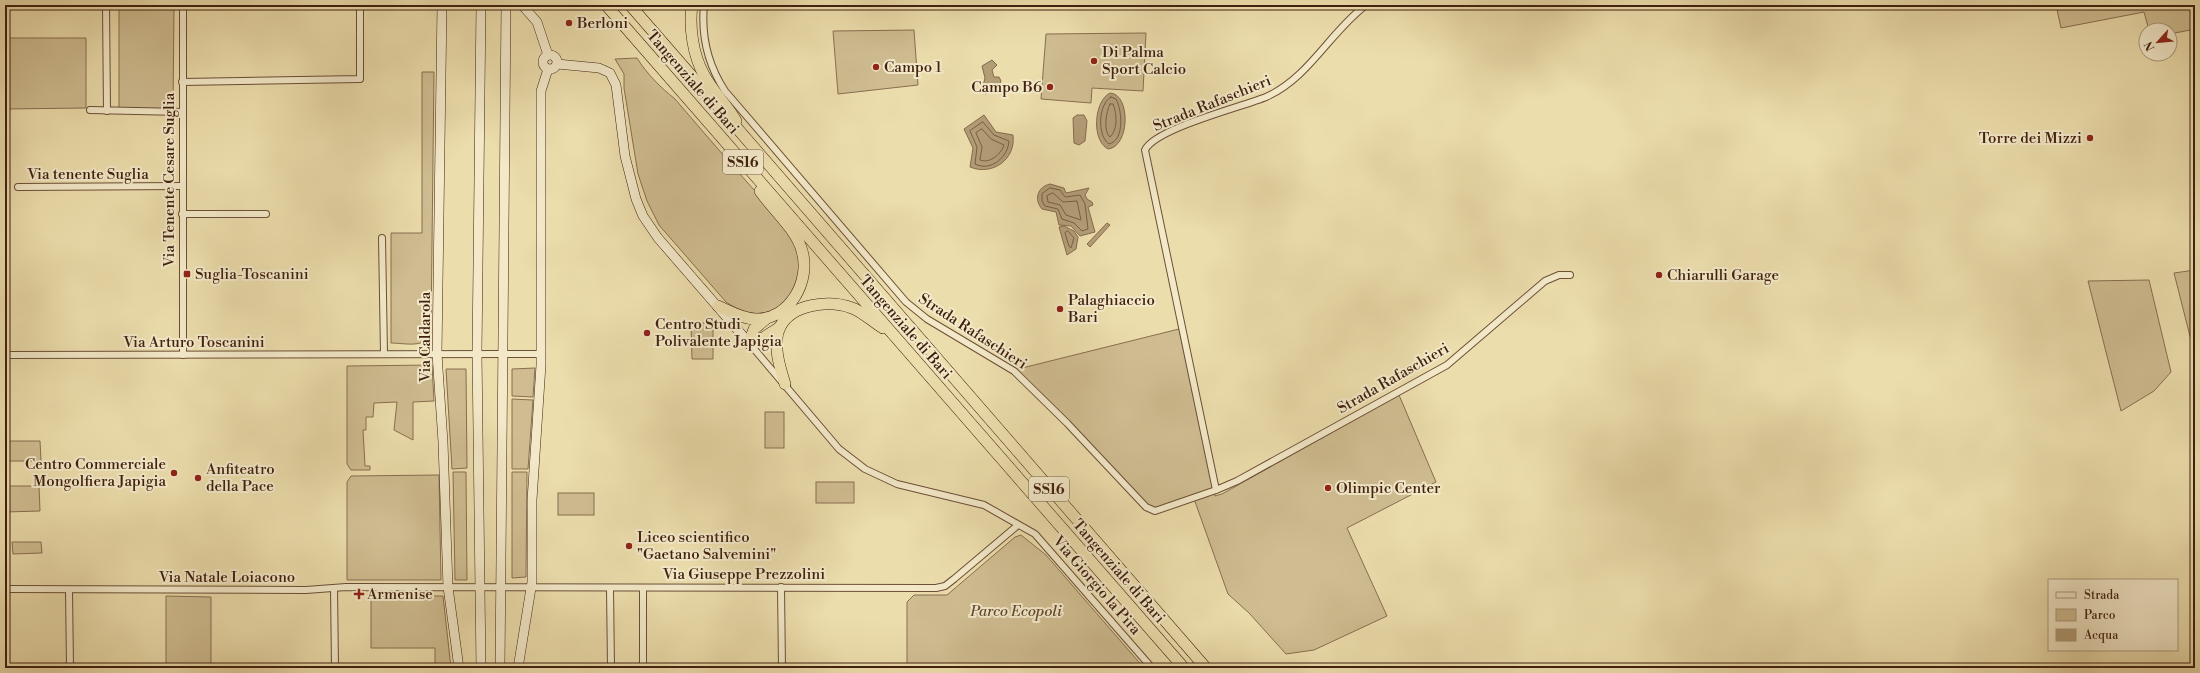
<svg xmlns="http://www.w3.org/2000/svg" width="2200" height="673" viewBox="0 0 2200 673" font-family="'Libre Bodoni',serif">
<rect width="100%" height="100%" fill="#ecddac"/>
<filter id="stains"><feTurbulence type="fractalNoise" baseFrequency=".005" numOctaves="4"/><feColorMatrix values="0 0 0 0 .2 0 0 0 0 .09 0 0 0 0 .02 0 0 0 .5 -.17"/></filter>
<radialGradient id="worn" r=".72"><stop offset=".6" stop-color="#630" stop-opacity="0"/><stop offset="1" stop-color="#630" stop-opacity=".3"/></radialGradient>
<g fill="#cfbd91" stroke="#886e50">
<polygon points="119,5 174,5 173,110 119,110"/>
<polygon points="2056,5 2195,5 2195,29 2170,34 2170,30 2149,30 2144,12 2061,28"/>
<polygon points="914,30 918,85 838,94 833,31"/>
<polygon points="1146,33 1143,91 1092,88 1091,103 1041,99 1046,34"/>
<polygon points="5,38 86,38 86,108 5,109"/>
<path d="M 637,58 C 647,74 660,87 675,99 C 699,127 723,155 747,182 C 766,204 792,227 799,256 C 802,267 798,278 794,288 C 779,318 752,320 726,302 L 659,225 L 647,201 L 638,174 L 624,88 L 624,74 L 615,59 Z"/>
<path d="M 422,72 L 434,72 L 431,333 C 426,349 404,343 391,343 L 391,233 L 422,233 Z"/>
<polygon points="2195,270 2195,356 2174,273"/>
<polygon points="2149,280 2171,372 2154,391 2121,411 2088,281"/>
<polygon points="691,323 713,323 713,359 692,359"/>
<polygon points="1179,329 1215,496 1222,494 1399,395 1436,482 1347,528 1387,616 1314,650 1286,654 1249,613 1228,594 1193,496 1150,510 1067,423 994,358 1018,369"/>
<polygon points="432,365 434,401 413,402 413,440 394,430 397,402 374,403 373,417 366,417 366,430 363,430 365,466 370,466 370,470 351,470 347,464 347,366"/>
<polygon points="535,368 533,397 512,396 512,369"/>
<polygon points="446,369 466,369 467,468 452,469"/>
<polygon points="512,399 533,400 528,469 512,469"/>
<rect x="765" y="412" width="19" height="36"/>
<polygon points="8,441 40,441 41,461 8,461"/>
<polygon points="453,472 466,472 467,580 455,580"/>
<polygon points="512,472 527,472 526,577 512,578"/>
<polygon points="439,475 441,580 347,580 347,482 351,476"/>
<rect x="816" y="482" width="38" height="21"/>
<polygon points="5,486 39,486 40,511 5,512"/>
<rect x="558" y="493" width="36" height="22"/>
<polygon points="1021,535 1046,555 1144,668 795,668 795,665 907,665 907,602 914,595 947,595 1015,537"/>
<polygon points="12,542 41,542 42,553 13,554"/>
<polygon points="166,596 211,597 211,668 166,668"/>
<polygon points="371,596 443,596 451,668 435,668 435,648 371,648"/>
</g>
<g fill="#b29d77" stroke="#846b4e">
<polygon points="992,60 997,65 992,70 994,77 999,77 1001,81 997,90 985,94 982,90 985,78 982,66"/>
<path d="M 1110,93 C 1131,94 1130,147 1108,149 C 1091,140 1094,101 1110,93 Z"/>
<path d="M 984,115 L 996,132 L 1013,135 C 1016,160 992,176 970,167 L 973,148 L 964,129 Z"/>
<polygon points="1077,115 1084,115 1087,121 1085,141 1079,145 1074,143 1073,118"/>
<path d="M 1050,184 L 1064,188 L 1066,193 L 1089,188 L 1085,195 L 1087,199 L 1092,202 L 1093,205 L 1088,207 L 1095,232 L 1080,236 L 1071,226 L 1059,225 L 1056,212 L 1042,209 C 1034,200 1037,187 1050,184 Z"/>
<polygon points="1107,223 1110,225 1090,247 1087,244"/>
<polygon points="1064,226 1074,231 1078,237 1076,249 1067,255 1059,227"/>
</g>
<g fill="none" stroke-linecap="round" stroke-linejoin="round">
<g stroke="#795e44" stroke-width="1">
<path d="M 1111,97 L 1116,99 C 1122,110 1125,140 1109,144 C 1097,136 1098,104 1111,97 Z"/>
<path d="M 1110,104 L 1113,104 C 1117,114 1118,130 1110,137 C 1103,131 1106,112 1110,104 Z"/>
<path d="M 983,122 L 994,135 L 1009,141 C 1008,157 991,172 975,164 L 977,147 L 970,131 Z"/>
<path d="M 982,129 L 991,139 L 1004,145 C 1001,154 990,164 980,160 L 982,147 L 976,133 Z"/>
<polygon points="1050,188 1060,190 1065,197 1080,195 1085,204 1088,229 1082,231 1074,223 1062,219 1058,209 1045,206 1042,201 1042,194"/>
<polygon points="1053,193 1063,202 1077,201 1081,220 1066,215 1060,205 1048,202 1047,196"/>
<polygon points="1068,231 1074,238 1071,248 1069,246 1065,233"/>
</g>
<g stroke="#6b4f37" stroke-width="8">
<g id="street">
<polyline points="106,5 107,111"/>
<polyline points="183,5 183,355"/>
<path d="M 704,5 C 701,36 708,65 725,91 L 906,302 L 927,319 L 1014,371 L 1067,423 L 1146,507 L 1155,511 L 1216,490 L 1145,150 C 1156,128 1242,107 1266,97 C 1309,78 1329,33 1366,5"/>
<polyline points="182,82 360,79 360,5"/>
<polyline points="90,110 182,112"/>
<polyline points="18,187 182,186"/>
<polyline points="182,214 266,214"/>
<polyline points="382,238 384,354"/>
<polyline points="749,343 839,449 865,469 897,484 984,505 1035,534 1152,668"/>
<polyline points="5,355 542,354"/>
<polyline points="1216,490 1237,481 1447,365 1545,281 1559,275 1570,275"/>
<polyline points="781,587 782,668"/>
<polyline points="334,588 335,668"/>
<polyline points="610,588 611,668"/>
<polyline points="5,589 306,590 346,587 936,588 945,586 954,579 1018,525"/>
<polyline points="69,590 70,668"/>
<polyline points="643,668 643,588"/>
</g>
</g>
<g stroke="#402010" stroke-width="10">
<g id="secondary">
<polyline points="442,5 437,354 443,442 448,587 459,668"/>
<polyline points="481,5 477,353 481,668"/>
<polyline points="522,5 537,22 548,55"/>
<circle cx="550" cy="62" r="7"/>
<polyline points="557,64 599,68 610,73 616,85 625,156 636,199 643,216 658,238 749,343"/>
<polyline points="500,668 506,5"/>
<polyline points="518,668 532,582 532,500 541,365 541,91 548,69"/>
</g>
</g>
<g stroke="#402010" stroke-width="12">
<g id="highway">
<polyline points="606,5 1184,668"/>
<polyline points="630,5 1206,668"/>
<path d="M 692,5 C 689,28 693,55 704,75 C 713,92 727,105 736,121"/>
<path d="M 718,306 C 730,311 742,319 756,319 C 790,320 811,280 802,251 C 797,230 772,209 760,191"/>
<polyline points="749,343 763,338 780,327"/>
<polyline points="749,343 754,329 767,318"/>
<path d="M 785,384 C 780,368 772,343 780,327 C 792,303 830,300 852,308 C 863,312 873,322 883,328"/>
</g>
</g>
<use href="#street" stroke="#f3e9c9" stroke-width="6"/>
<use href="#secondary" stroke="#f3e9c9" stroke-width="9"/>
<use href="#highway" stroke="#ecddac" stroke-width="11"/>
</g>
<g fill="#8f2418" stroke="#f3e9c9" stroke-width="1.5">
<circle cx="569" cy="23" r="4"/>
<circle cx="1094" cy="61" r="4"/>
<circle cx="876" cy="67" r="4"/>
<circle cx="1050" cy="87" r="4"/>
<circle cx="2090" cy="138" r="4"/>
<rect x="183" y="270" width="8" height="8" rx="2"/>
<circle cx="1659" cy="275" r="4"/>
<circle cx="1060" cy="309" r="4"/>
<circle cx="647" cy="333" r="4"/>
<circle cx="174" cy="473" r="4"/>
<circle cx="198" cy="478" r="4"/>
<circle cx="1328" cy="488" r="4"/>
<circle cx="629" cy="546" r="4"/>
<path d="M357 588h4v4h4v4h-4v4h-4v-4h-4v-4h4z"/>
</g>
<g text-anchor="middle" stroke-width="4" stroke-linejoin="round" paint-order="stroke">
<g fill="#f3e9c9" stroke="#765c48" stroke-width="1">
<rect x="723" y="150" width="40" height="24" rx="3"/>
<rect x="1029" y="477" width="40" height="24" rx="3"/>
</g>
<g font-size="14" font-weight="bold" fill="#402010">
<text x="743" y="167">SS16</text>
<text x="1049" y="494">SS16</text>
</g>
<g font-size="15" fill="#402010" stroke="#f3e9c9" text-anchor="start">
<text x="577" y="28">Berloni</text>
<text x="1102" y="57">Di Palma<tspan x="1102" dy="17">Sport Calcio</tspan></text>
<text x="884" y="72">Campo 1</text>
<text x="1042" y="92" text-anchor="end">Campo B6</text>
<text x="2082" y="143" text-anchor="end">Torre dei Mizzi</text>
<text x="195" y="279">Suglia-Toscanini</text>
<text x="1667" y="280">Chiarulli Garage</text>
<text x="1068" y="305">Palaghiaccio<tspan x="1068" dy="17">Bari</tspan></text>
<text x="655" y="329">Centro Studi<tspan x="655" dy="17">Polivalente Japigia</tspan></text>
<text x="166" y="469" text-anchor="end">Centro Commerciale<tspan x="166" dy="17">Mongolfiera Japigia</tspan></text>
<text x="206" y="474">Anfiteatro<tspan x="206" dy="17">della Pace</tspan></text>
<text x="1336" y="493">Olimpic Center</text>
<text x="637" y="542">Liceo scientifico<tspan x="637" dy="17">"Gaetano Salvemini"</tspan></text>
<text x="367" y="599">Armenise</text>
</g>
<g font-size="15" fill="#402010" stroke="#f3e9c9">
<text transform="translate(693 82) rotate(49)" y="5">Tangenziale di Bari</text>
<text transform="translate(1212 103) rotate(-22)" y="5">Strada Rafaschieri</text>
<text x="88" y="179">Via tenente Suglia</text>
<text transform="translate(169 180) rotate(-90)" y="5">Via Tenente Cesare Suglia</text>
<text transform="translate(906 327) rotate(49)" y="5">Tangenziale di Bari</text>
<text transform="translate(973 331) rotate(33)" y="5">Strada Rafaschieri</text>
<text transform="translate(425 337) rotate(-90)" y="5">Via Caldarola</text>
<text x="194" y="347">Via Arturo Toscanini</text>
<text transform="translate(1393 378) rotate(-30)" y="5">Strada Rafaschieri</text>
<text transform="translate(1119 571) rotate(49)" y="5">Tangenziale di Bari</text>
<text x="744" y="579">Via Giuseppe Prezzolini</text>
<text x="227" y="582">Via Natale Loiacono</text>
<text transform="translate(1097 585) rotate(49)" y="5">Via Giorgio la Pira</text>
</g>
<g font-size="15" font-style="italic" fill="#644730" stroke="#f3e9c9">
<text x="1016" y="616">Parco Ecopoli</text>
</g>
</g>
<rect width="2200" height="673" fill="none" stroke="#ecddac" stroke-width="20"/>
<rect x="6" y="6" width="2188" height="661" fill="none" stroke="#402010" stroke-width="2"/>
<rect x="10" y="10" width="2180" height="653" fill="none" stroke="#402010"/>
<rect x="2048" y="579" width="130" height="72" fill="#f3e9c9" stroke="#ab997f"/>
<rect x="2056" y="592" width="20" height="6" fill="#f3e9c9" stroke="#ab997f"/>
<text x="2084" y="599" font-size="12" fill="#402010">Strada</text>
<rect x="2056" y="609" width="20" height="12" fill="#cfbd91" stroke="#ab997f"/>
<text x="2084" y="619" font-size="12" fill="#402010">Parco</text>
<rect x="2056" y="629" width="20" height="12" fill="#b29d77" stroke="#ab997f"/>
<text x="2084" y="639" font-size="12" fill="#402010">Acqua</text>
<g transform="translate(2158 42) rotate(243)"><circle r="19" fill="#f3e9c9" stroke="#ab997f"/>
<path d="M0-3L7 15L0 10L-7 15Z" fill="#8f2418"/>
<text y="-6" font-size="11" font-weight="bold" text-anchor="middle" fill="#402010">N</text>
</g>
<rect width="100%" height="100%" filter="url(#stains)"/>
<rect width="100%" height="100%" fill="url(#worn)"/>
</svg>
